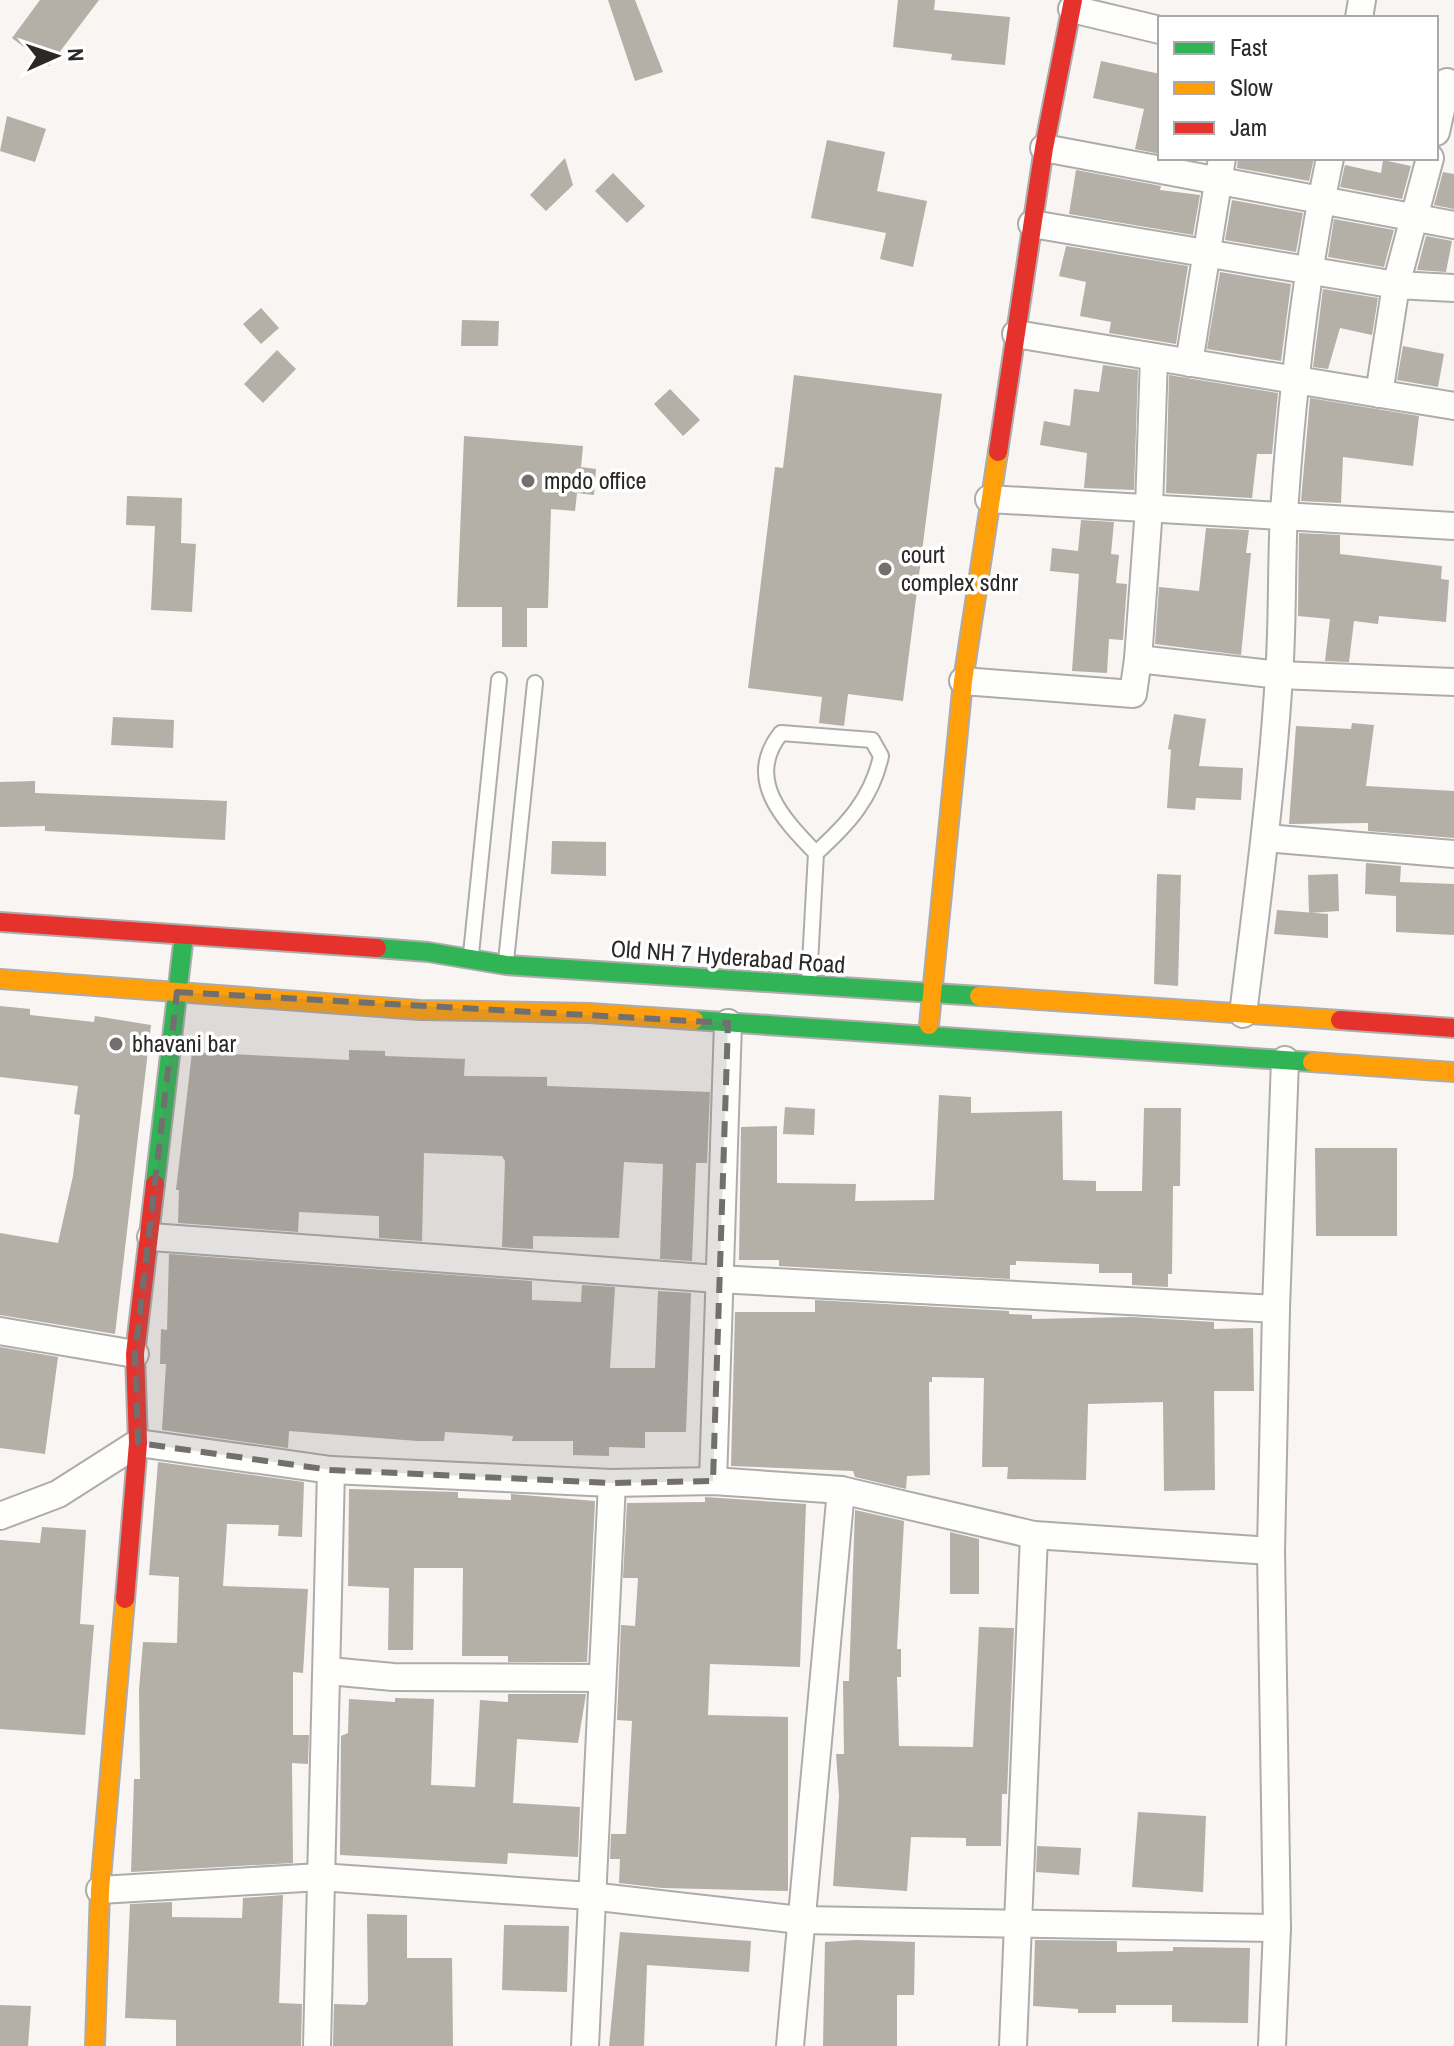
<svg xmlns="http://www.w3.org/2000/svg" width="1454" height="2046" viewBox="0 0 1454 2046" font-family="'Archivo Narrow',sans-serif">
<rect width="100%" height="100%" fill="#f8f5f3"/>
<g fill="#b4afa7">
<polygon points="40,0 99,0 49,66 12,38"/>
<polygon points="608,0 635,0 663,72 635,81"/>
<polygon points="898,0 935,0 934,10 1010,17 1005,65 951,60 952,54 893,47"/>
<polygon points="1101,61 1160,74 1160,154 1135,149 1144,109 1093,98"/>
<polygon points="7,116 46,129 35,162 0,151"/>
<polygon points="827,140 885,152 877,191 927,201 913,267 880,259 886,233 811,218"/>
<polygon points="565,158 573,185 546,211 530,195"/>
<polygon points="1238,158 1314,158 1309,181 1237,168"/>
<polygon points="1383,160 1411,166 1402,199 1340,187 1345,165 1381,173"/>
<polygon points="1076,170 1161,186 1160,190 1200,195 1193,235 1069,214"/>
<polygon points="1443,172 1454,174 1454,209 1434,205"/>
<polygon points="613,173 645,206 627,223 595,191"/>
<polygon points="1232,200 1303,213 1296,252 1225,240"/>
<polygon points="1334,219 1394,230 1384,267 1328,257"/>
<polygon points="1426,236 1452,241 1446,272 1417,270"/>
<polygon points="1066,246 1188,266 1176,344 1109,333 1111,322 1080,316 1086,282 1059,276"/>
<polygon points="1220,272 1291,284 1281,361 1207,349"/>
<polygon points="1323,289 1378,298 1372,335 1340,328 1328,369 1313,367"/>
<polygon points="261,308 279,328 261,344 243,324"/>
<polygon points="462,320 499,321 498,346 461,346"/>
<polygon points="1403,346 1444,354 1438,387 1397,380"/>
<polygon points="277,350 296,369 263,403 244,384"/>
<polygon points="1103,365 1138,370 1134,490 1084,488 1087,453 1040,445 1044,421 1070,426 1074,389 1099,392"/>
<polygon points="794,375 942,394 903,701 848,694 844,726 819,723 822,697 748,688 775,467 783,468"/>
<polygon points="1169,375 1278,393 1272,454 1257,454 1252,498 1166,493"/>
<polygon points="670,389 700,420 683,436 654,404"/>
<polygon points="1310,398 1419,416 1413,466 1343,457 1341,503 1301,501"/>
<polygon points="464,436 583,446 581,467 596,469 594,495 577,493 575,511 551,509 548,608 527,608 527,647 502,647 502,607 457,607"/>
<polygon points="127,496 182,498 181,543 196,544 192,612 151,610 155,526 126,525"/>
<polygon points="1081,520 1114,522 1111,554 1119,555 1116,583 1127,584 1123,640 1109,639 1107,673 1072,671 1079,574 1050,571 1052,548 1078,551"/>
<polygon points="1206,528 1249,530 1246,553 1251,553 1241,655 1155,644 1159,587 1199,591"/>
<polygon points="1299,533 1340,535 1340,554 1442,566 1441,579 1449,580 1446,622 1379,616 1378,624 1354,621 1349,662 1325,661 1330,619 1298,616"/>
<polygon points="1174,714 1206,719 1199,766 1243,768 1241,800 1196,798 1195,810 1167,808 1171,750 1168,749"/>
<polygon points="113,717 174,720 173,748 111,745"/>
<polygon points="1352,723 1374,725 1366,786 1454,791 1454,838 1368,831 1368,823 1289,824 1296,726 1351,729"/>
<polygon points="35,781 35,793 227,801 225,840 45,831 45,826 0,827 0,782"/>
<polygon points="552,841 606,842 606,876 551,874"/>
<polygon points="1366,863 1401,866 1400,882 1454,884 1454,935 1396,932 1396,896 1365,894"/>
<polygon points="1157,874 1181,875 1178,986 1154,984"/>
<polygon points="1338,874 1339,911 1309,913 1308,875"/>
<polygon points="1277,910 1328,914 1328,938 1274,934"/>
<polygon points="0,1006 30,1009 30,1015 94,1022 95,1016 151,1025 115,1334 0,1315 0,1233 58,1243 73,1176 80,1115 74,1114 78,1086 0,1077"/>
<polygon points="349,1050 385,1051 385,1056 465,1059 464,1076 547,1077 547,1086 710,1092 707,1163 696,1163 692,1261 660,1259 663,1164 624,1162 619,1238 533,1236 533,1249 502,1247 505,1161 502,1156 424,1153 422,1241 379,1238 379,1216 299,1212 298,1232 178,1223 179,1190 176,1190 192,1052 349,1060"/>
<polygon points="939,1095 971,1097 971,1113 1062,1111 1063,1180 1096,1181 1096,1191 1142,1191 1144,1108 1181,1108 1180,1186 1173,1186 1172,1274 1168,1274 1168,1287 1132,1285 1132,1273 1099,1273 1099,1264 1016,1261 1016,1265 1010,1265 1010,1279 779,1266 779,1260 739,1260 741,1127 777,1126 777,1183 856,1184 855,1201 934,1200"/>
<polygon points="785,1107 815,1109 814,1135 783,1134"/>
<polygon points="1315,1148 1397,1148 1397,1236 1316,1236"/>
<polygon points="169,1254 532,1281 532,1300 581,1302 582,1285 615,1287 610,1368 655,1368 658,1291 691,1293 686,1432 645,1432 645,1448 609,1447 609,1456 573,1455 573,1441 512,1441 513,1436 445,1432 444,1441 417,1441 289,1431 288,1448 162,1430 166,1364 160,1364 161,1329 167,1330"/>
<polygon points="815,1300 1009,1311 1009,1314 1032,1315 1032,1319 1132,1317 1214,1322 1214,1329 1253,1328 1254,1391 1214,1391 1215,1490 1164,1491 1163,1402 1088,1404 1086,1480 1007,1479 1008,1467 982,1467 984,1378 932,1377 932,1382 929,1382 930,1475 907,1476 906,1489 855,1477 853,1471 731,1466 735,1312 815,1312"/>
<polygon points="0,1347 58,1357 45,1454 0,1448"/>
<polygon points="158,1462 304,1482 302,1537 278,1536 279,1525 227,1524 223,1586 308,1589 303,1673 293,1672 293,1735 309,1735 308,1764 292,1763 293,1863 131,1872 134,1779 140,1779 139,1690 143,1642 177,1643 179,1577 149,1575"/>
<polygon points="349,1489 458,1492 458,1498 511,1500 511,1494 595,1501 587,1662 508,1662 508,1656 462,1656 463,1568 414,1568 413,1650 388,1650 389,1588 348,1586"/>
<polygon points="705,1497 806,1504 800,1667 710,1664 708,1715 788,1717 788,1891 662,1888 619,1883 620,1859 610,1859 611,1834 626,1834 632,1721 617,1720 621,1625 635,1626 638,1578 623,1578 627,1503 705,1502"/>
<polygon points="855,1510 904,1521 897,1649 901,1649 901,1677 897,1677 899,1746 973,1747 979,1627 1014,1628 1007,1794 1002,1794 1001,1846 966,1846 966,1838 911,1837 907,1891 833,1886 839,1796 836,1754 844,1754 843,1681 849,1681"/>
<polygon points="42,1527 86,1530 80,1624 94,1625 85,1735 0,1729 0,1540 40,1543"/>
<polygon points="950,1532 979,1539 979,1594 950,1594"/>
<polygon points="508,1694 586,1694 578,1743 517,1739 513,1803 580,1807 578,1857 508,1853 507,1864 340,1855 341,1736 348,1733 349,1699 395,1702 395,1698 434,1699 431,1785 475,1787 480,1700 508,1702"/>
<polygon points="1138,1812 1206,1816 1203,1892 1132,1887"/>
<polygon points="1037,1846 1081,1848 1079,1875 1036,1872"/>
<polygon points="283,1895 279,2003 302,2004 301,2046 176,2046 176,2020 125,2018 130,1904 172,1902 172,1917 242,1918 243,1898"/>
<polygon points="367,1914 407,1915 407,1958 452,1958 453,2046 333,2046 334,2004 365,2005 368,2001"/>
<polygon points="504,1925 569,1926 567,1992 502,1990"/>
<polygon points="620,1932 751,1941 749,1972 647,1965 644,2046 609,2046"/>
<polygon points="856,1940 915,1942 914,1995 897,1995 897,2046 823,2046 825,1942"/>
<polygon points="1035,1940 1117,1941 1117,1952 1173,1951 1173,1947 1250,1948 1248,2023 1172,2022 1172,2005 1116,2005 1116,2013 1078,2013 1078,2009 1033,2006"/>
<polygon points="0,2005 31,2006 28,2046 0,2046"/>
</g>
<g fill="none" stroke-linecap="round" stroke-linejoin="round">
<g stroke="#aeacab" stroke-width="18">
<g id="lane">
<polyline points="471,954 499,680"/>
<polyline points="506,961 535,683"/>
<path d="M 809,982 L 816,853 C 848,824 872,798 881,756 L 872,740 L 781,733 C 744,779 783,819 816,853"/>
</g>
</g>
<g stroke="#aeacab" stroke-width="30">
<g id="street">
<polyline points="1072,9 1160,30"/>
<polyline points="1359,18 1362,0"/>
<polyline points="1436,132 1447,82"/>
<polyline points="1044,148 1454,225"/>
<polyline points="1032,224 1396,285 1454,288"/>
<polyline points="1016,334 1454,406"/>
<polyline points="1189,363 1222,158"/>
<polyline points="1379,394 1396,285 1430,158"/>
<polyline points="989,499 1454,526"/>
<polyline points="1138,659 1149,508 1154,357"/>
<polyline points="963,681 1133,694 1138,659 1279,675 1454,682"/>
<polyline points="1266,838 1454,854"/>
<path d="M 1243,1014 C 1257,902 1272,789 1279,676 C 1283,622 1281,567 1284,513 C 1292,393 1305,275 1330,158"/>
<polyline points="151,1237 718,1279 1276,1309 1285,1060"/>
<polyline points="0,1331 135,1354"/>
<polyline points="713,1481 728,1023"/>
<polyline points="0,1516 58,1494 138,1443 331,1470 612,1483 713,1481 841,1490 1034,1535 1271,1551"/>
<polyline points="329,1671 393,1677 601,1678"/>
<polyline points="100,1890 320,1877 590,1896 800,1920 1277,1928"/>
<polyline points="317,2046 331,1470"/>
<polyline points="585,2046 612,1483"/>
<polyline points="790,2046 841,1490"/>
<polyline points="1013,2046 1034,1535"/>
<polyline points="1272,2046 1277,1928 1271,1551 1276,1309"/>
</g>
</g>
<g stroke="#aeacab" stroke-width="22">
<g id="fast">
<polyline points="377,948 428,952 506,965 979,996"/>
<polyline points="694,1020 1312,1062"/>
<polyline points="155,1184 184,935"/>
</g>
</g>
<g stroke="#aeacab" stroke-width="22">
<g id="slow">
<polyline points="0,979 420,1010 589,1013 694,1020"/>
<polyline points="979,996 1340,1020"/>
<polyline points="929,1025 963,681 998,452"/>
<polyline points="1312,1062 1454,1072"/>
<polyline points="95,2046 100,1890 125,1599"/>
</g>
</g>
<g stroke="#aeacab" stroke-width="22">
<g id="jam">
<polyline points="998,452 1044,148 1073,0"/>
<polyline points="0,922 377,948"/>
<polyline points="1340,1020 1454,1028"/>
<polyline points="125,1599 138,1443 135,1354 155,1184"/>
</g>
</g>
<use href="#lane" stroke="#fefefd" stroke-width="14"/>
<use href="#street" stroke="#fefefd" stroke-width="26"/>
<use href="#fast" stroke="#30b455" stroke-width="18"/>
<use href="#slow" stroke="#ff9f0a" stroke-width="18"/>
<use href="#jam" stroke="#e5322d" stroke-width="18"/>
</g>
<path fill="#72706e" fill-opacity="0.2" stroke="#72706e" stroke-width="6" stroke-dasharray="16 10" stroke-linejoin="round" d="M 177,992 L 728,1023 L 713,1481 L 612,1483 L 331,1470 L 138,1443 L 135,1354 Z"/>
<g fill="#72706e" stroke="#fff" stroke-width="3">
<circle cx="528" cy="481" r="8"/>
<circle cx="885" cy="569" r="8"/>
<circle cx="116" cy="1044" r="8"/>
</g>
<g text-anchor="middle" stroke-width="7" stroke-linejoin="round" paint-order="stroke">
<g font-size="24" fill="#2a2927" stroke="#fff" text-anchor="start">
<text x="544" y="489">mpdo office</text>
<text x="901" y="563">court<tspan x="901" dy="28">complex sdnr</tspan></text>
<text x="132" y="1052">bhavani bar</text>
</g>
<g font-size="24" fill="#2a2927" stroke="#fff">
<text transform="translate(728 957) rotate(4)" y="8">Old NH 7 Hyderabad Road</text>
</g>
</g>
<rect x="1158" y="16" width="280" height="144" fill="#ffffff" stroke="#aaa9a9" stroke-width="2"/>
<rect x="1174" y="42" width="40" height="12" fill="#30b455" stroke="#aaa9a9" stroke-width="2"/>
<text x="1230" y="56" font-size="24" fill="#2a2927">Fast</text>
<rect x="1174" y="82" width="40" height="12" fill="#ff9f0a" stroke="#aaa9a9" stroke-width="2"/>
<text x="1230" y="96" font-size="24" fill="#2a2927">Slow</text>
<rect x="1174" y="122" width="40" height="12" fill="#e5322d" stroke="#aaa9a9" stroke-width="2"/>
<text x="1230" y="136" font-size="24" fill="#2a2927">Jam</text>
<g transform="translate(56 56) rotate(87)" stroke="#ffffff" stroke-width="6" paint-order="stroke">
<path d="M0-6L14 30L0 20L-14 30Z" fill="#2a2927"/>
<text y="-12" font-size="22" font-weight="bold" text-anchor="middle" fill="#2a2927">N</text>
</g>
</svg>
